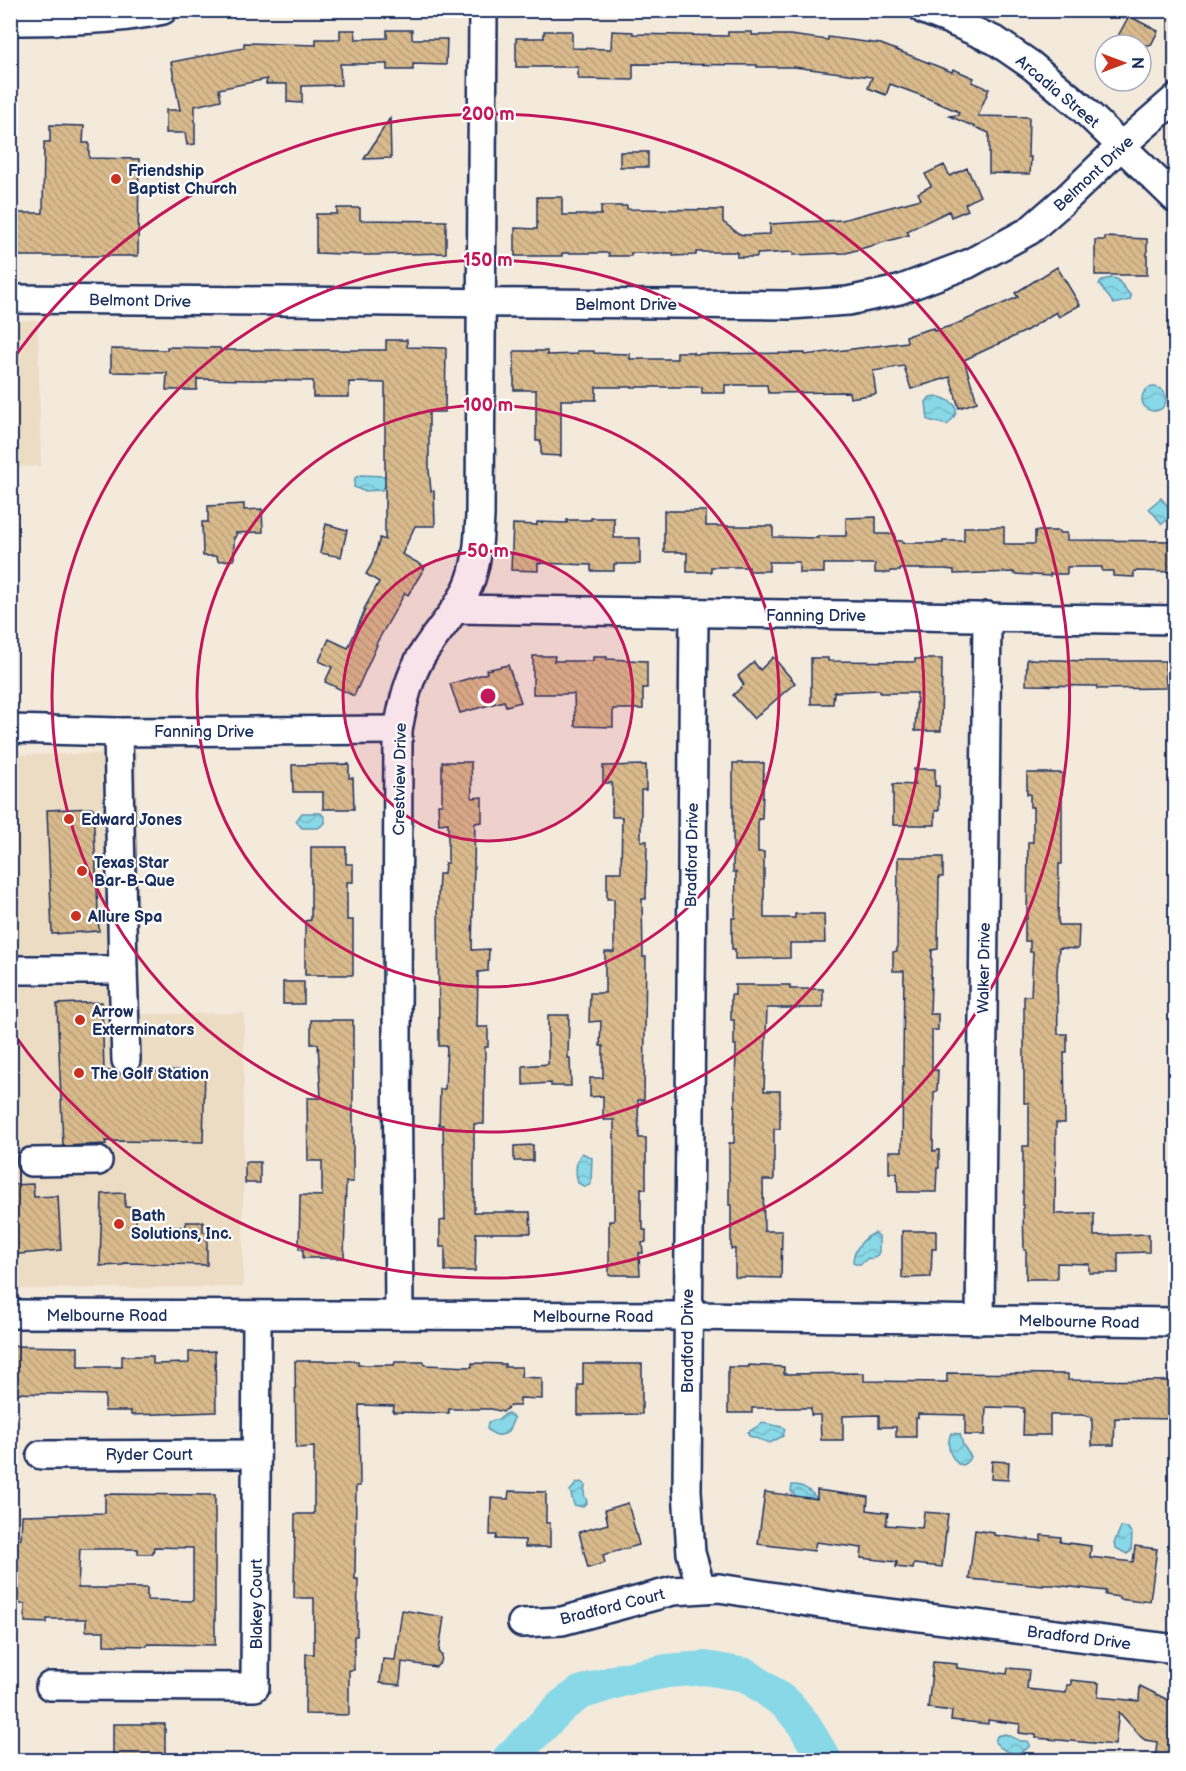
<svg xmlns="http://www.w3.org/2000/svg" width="1186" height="1771" viewBox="0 0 1186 1771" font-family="'Balsamiq Sans',sans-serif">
<defs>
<pattern id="water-waves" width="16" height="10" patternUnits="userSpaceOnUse" patternTransform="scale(1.5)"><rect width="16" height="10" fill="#89d8e7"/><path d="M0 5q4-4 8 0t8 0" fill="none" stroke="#76bac9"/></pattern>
<pattern id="building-back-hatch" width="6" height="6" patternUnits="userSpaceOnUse" patternTransform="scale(1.5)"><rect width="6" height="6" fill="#d9ba8c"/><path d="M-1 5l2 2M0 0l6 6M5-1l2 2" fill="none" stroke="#baa07b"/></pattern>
</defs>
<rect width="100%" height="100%" fill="#f4eadc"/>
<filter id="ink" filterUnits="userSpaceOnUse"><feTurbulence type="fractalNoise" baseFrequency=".0167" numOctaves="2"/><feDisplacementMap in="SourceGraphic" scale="12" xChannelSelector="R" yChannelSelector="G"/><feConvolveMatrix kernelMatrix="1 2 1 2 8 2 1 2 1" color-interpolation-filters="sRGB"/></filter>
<g filter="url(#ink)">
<g fill="#ecdcc4">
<polygon points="38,320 41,466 11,467 11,321"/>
<polygon points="137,753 140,1014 244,1013 243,1287 11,1289 10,755"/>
</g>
<g fill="url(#water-waves)" stroke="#5d94b0" stroke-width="1.5">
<polygon points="1111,278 1117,279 1131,296 1130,300 1114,304 1099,284 1103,280"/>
<circle cx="1154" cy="399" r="12"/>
<path d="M 936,396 C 954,401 965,408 947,425 L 928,420 L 926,402 L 930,397 Z"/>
<polygon points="360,475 385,476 387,484 382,490 363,491 354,487 355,478"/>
<polygon points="1161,498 1174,514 1162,524 1149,508"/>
<polygon points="302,813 321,813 325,818 325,823 318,828 302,828 296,821"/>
<path d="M 582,1153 L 592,1158 L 591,1184 L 585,1187 L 578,1183 C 575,1173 575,1160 582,1153 Z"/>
<path d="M 875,1233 L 879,1236 L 879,1254 L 872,1259 L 868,1258 L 861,1264 L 855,1264 L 853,1262 C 853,1250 864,1237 875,1233 Z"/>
<path d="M 507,1413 L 514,1418 L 508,1432 C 500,1438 494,1435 487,1429 L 488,1422 L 499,1419 Z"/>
<polygon points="763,1423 782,1427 785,1429 783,1436 770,1443 749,1436 748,1432"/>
<path d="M 951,1433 L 960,1434 L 963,1445 L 971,1457 L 964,1465 L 958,1464 C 950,1456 946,1445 951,1433 Z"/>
<polygon points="581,1482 585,1485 584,1494 587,1502 582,1507 574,1505 570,1491 577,1483"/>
<path d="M 792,1485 C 803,1484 813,1492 818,1501 L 802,1504 L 791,1491 Z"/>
<polygon points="1121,1527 1128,1528 1132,1534 1131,1551 1127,1554 1116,1548 1114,1543"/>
<path d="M 1005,1734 L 1021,1741 L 1027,1741 L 1030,1746 C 1019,1757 1005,1754 995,1742 L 997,1736 Z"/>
</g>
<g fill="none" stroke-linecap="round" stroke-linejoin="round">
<polyline stroke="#89d8e7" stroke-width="34" points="508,1760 562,1706 580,1693 621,1680 667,1671 705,1668 746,1675 788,1705 804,1725 825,1760"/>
</g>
<g fill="url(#building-back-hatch)" stroke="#1b2f5e" stroke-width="1.5" fill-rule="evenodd">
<polygon points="1129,16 1158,31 1151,45 1113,45"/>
<polygon points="340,30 355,30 356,39 387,38 387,30 412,30 412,39 447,39 446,65 413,64 413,70 387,70 387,64 340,64 341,85 302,86 302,103 287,102 287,84 266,84 267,79 219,89 221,100 195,106 195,144 187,145 185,133 166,133 166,110 180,110 171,62 244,48 244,43 316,45 316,39 340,39"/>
<polygon points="544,31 572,31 572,48 611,49 612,31 633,32 633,34 728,36 728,32 752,32 752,35 790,35 828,40 828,37 881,44 952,72 953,69 974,78 972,82 989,89 978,116 1029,117 1028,157 1031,157 1030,174 989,173 989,133 949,116 958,115 959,112 920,95 890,84 886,95 868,88 872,77 794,67 757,67 757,65 633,64 633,80 578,79 578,67 516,67 516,38 544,38"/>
<polygon points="390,118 391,158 364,159"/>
<polygon points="50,125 84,126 83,143 89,143 89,158 139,159 138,256 10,256 10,213 43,213 44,142 50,142"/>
<rect x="620" y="152" width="28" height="15"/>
<polygon points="944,165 950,176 967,168 980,196 965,204 968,210 951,217 949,211 907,231 909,235 846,253 793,255 793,252 757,254 757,257 737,257 737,252 696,252 696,255 673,256 673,253 631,253 631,256 609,256 609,253 562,253 562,256 515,256 515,228 537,229 537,197 562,197 562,215 601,215 601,206 627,206 627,209 723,210 723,222 738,233 743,235 770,234 770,224 842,220 921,199 918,193 931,186 925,174"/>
<polygon points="337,208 360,208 360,220 446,221 446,253 369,255 316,253 316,214 337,214"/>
<polygon points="1105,237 1147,239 1147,275 1095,275 1095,240 1105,240"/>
<polygon points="1057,267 1080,305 1059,317 1056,312 1024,332 964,360 977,402 959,408 950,377 911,389 904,366 873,371 876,394 850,398 849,392 768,393 767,385 725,385 725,393 702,393 702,387 596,387 596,400 561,400 561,456 541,455 541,441 536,441 536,390 514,390 514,351 547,351 547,355 577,354 577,351 594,351 594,353 630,354 630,359 677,359 677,352 693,352 693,354 805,353 805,355 907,342 906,336 933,328 934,331 954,325 1018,297 1015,293"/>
<polygon points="386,340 407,340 407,347 446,348 445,412 429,412 429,470 431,491 434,491 435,526 415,526 402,554 425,567 408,595 405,593 376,644 377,645 354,696 325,682 332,667 319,661 329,639 348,648 365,610 364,609 379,582 366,574 372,564 380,538 385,540 385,383 349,382 349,397 313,397 313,381 197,379 197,390 166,390 167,373 111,372 111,349 167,350 167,347 220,348 220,350 386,350"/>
<polygon points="244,504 244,510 262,509 263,532 236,533 236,537 234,537 234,560 218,561 217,556 203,556 202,522 208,522 208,506"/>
<polygon points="664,511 706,511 706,526 773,526 773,537 818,538 818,536 846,536 846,518 876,517 876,534 895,534 895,541 902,541 902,543 943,543 943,541 964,541 964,527 1004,527 1004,544 1035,544 1035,531 1059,531 1059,533 1067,533 1067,540 1176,541 1176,572 1134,571 1134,577 1113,576 1113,571 1102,571 1102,567 1067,567 1067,574 1050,574 1050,576 1014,574 1014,572 954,574 954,570 944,569 900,569 900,571 890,571 890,573 875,573 875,564 824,564 824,573 799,573 799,562 769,562 769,571 749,571 749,567 711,567 711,572 687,572 687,553 682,553 682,552 664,552"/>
<polygon points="591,518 614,518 614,538 640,538 640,564 614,564 614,571 591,571 591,565 538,563 538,571 511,570 513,524 537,525 537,522 567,523 567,520 591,520"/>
<polygon points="326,524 347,530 341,557 320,553"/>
<polygon points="533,656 555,656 554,661 593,661 593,657 607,657 607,659 647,661 647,688 643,688 643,709 613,709 613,727 575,726 574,694 533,694"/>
<polygon points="773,657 795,683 754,719 733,695 744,685 738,676 754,662 760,670"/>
<polygon points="811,658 828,658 828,661 915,662 915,659 942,659 941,731 915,731 917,693 880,693 880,690 834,692 833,704 811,704"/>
<polygon points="1027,659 1087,661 1165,661 1166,688 1097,689 1097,686 1026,685"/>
<polygon points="508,665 521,702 506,706 504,701 460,713 450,684 487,673 486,670"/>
<polygon points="442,762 471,762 472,798 482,797 482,822 475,823 472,950 489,949 488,971 478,972 477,1027 488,1027 488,1047 485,1047 484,1124 474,1124 474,1212 530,1212 531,1233 476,1233 475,1271 445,1271 445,1247 440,1247 440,1221 445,1220 443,1125 439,1125 440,1089 445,1089 447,1046 439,1046 438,898 439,874 444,874 445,863 448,863 448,823 439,824 438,804 442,804"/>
<polygon points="733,763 764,763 762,819 758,819 758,852 764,852 764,918 795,918 795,914 824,914 825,943 790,943 790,958 735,959 735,949 732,949 732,918 735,918 736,872 733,872"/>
<polygon points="349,764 349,778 353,778 354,809 323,809 323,792 293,792 292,765"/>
<polygon points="646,765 646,790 641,790 641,841 647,841 646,899 642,899 643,957 646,957 644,1100 638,1100 639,1138 646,1138 646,1189 641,1188 641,1221 643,1221 643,1230 646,1230 646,1242 642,1243 643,1253 639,1253 640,1275 609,1275 609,1221 614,1221 614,1120 603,1120 603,1096 590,1097 590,1078 603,1078 603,1046 600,1046 601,1021 589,1022 590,993 605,993 605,952 614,952 614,899 607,899 607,872 621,872 622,817 612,817 612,783 603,783 603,766"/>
<polygon points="914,769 935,769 935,786 939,786 939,810 935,811 935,825 893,825 893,784 916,785 914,782"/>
<polygon points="1027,773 1062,773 1062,864 1059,864 1058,920 1059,925 1079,925 1078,949 1059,948 1057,973 1058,1034 1067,1034 1067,1052 1064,1052 1065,1123 1056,1123 1055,1214 1094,1213 1094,1236 1149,1234 1149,1252 1118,1253 1118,1273 1089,1273 1089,1264 1057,1263 1057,1279 1026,1279 1026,1250 1024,1250 1023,1208 1023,1146 1029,1146 1029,1103 1024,1103 1024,996 1031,996 1033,952 1030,952 1030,941 1025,941 1025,919 1027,919 1028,842 1033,842 1033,807 1030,807 1030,794 1027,794"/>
<polygon points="93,808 99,931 52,934 47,810"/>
<polygon points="311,847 346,847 346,864 353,864 353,882 347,882 347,920 353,920 353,975 305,975 305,921 311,920"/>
<polygon points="898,857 943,857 943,877 939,877 938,949 932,950 930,1014 938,1014 938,1030 932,1030 932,1070 938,1070 937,1091 934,1092 933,1151 939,1150 939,1168 937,1168 936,1192 898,1192 897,1173 889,1173 889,1151 902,1151 904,971 893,971 893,952 897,951"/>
<rect x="283" y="982" width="21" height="22"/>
<polygon points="735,985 790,985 790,989 823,989 823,1008 767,1008 764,1091 780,1091 780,1129 774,1129 774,1180 763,1180 764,1231 782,1231 781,1278 735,1277 735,1249 731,1249 731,1205 729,1205 729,1143 734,1143 736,1045 734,1045 734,1020 731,1020 731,995 735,995"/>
<polygon points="102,1002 104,1071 116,1071 126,1076 137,1071 205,1070 203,1142 105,1141 106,1144 63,1146 57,1004"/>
<polygon points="548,1015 569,1015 568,1058 570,1058 571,1086 551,1086 551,1083 523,1085 523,1066 548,1064"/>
<polygon points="311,1020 353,1020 353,1182 346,1182 344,1258 303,1258 303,1249 299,1249 300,1195 322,1196 322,1161 308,1161 307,1098 321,1098 318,1044 311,1044"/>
<polygon points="533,1145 533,1161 514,1161 514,1146"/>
<rect x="245" y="1162" width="15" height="21"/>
<polygon points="33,1184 34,1197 58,1196 61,1250 10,1255 10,1185"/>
<polygon points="125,1193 125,1207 136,1207 136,1227 186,1227 186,1222 203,1222 203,1232 207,1232 207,1265 124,1263 123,1265 100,1266 102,1194"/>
<polygon points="902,1231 936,1231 936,1249 932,1249 931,1277 902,1278"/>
<polygon points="10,1346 78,1347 78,1367 122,1367 122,1356 153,1356 153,1364 189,1363 189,1352 215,1351 216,1412 131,1415 131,1411 105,1411 105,1395 10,1393"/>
<polygon points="295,1361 358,1361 358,1365 394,1365 395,1362 424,1362 425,1365 472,1367 472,1363 505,1364 505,1367 522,1367 521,1377 542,1378 542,1399 520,1398 520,1406 510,1406 503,1412 492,1409 449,1409 449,1413 393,1412 394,1406 359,1405 360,1486 356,1486 355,1579 358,1579 357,1636 354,1636 354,1670 349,1670 349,1715 305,1714 306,1654 314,1654 314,1598 294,1598 295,1514 314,1514 314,1447 296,1448"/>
<polygon points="583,1364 642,1364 642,1414 578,1415 578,1385 583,1385"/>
<polygon points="749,1365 784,1367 784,1374 864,1373 864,1381 947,1382 947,1373 1068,1374 1068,1380 1176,1381 1176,1419 1115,1418 1114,1445 1092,1445 1092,1417 1082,1415 1050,1415 1050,1435 1023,1435 1024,1408 986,1407 985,1435 965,1435 965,1415 918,1414 918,1418 916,1418 916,1437 896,1437 896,1427 879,1427 879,1415 843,1416 843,1440 821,1440 820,1415 811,1415 811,1408 752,1408 752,1413 728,1413 728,1367 749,1367"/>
<polygon points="992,1461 1009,1462 1008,1480 991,1479"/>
<polygon points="817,1490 868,1497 867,1510 888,1513 886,1525 922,1528 924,1512 948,1514 942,1567 914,1564 913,1569 896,1567 897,1562 861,1558 862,1548 816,1542 814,1551 758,1544 765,1492 817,1499"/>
<polygon points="509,1491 546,1492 546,1523 550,1523 550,1547 525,1547 525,1540 496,1539 497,1535 490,1535 491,1498 508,1499"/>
<path d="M 105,1494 L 215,1495 L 215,1645 L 147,1644 L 147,1646 L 104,1645 L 104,1631 L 86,1631 L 86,1619 L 47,1619 L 47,1623 L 25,1622 L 25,1604 L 14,1604 L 14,1576 L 17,1576 L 17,1539 L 21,1539 L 22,1515 L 105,1513 ZM 154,1547 L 193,1548 L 193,1601 L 147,1600 L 147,1588 L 78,1588 L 80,1549 L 138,1549 L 138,1554 L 153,1554 Z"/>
<polygon points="628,1503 639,1545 603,1555 605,1563 588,1568 579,1532 608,1524 605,1510"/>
<polygon points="975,1530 994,1533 994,1535 1041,1541 1041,1535 1061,1537 1060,1542 1091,1546 1090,1557 1133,1562 1135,1546 1157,1549 1150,1601 1142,1600 1142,1602 1119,1599 1119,1597 1105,1595 1106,1591 1054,1585 1043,1585 1043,1586 969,1579"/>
<polygon points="402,1610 444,1617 439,1651 442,1656 441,1662 436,1667 402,1662 400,1685 380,1683 383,1659 395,1660"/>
<polygon points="933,1662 957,1664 957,1668 1007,1674 1008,1668 1029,1670 1027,1689 1066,1693 1067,1685 1071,1685 1071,1680 1099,1683 1098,1697 1139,1701 1140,1686 1176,1704 1176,1761 1155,1761 1157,1742 1145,1740 1141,1737 1119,1712 1115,1745 1036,1738 1036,1735 1019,1733 1020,1724 988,1720 988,1724 951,1720 952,1711 928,1708"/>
<rect x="113" y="1724" width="52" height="37"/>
</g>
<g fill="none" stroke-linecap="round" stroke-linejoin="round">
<g stroke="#1b2f5e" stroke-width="32">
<g id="minor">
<polyline points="924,10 947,19 996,41 1031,65 1079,105 1176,199"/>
<path d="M 10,21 C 62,21 113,21 163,10"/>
<polyline points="10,299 790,305 848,301 899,290 968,264 1029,231 1068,197 1121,146 1176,98"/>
<path d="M 456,609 C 696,614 936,615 1176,620"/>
<polyline points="694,614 687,1490 691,1553 701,1588"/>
<polyline points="10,729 118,732 398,730"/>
<polyline points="10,970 123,970 118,732"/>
<polyline points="123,970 126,1060"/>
<polyline points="31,1162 98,1161"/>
<polyline points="10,1314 687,1316 1176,1322"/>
<path d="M 399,1315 L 397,1038 L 398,730 C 403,703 409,675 424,652 C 440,627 461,607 471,579 C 478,558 479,537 480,515 L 483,10"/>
<polyline points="980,1320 987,616"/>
<polyline points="41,1455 256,1454"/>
<polyline points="522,1623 562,1621 673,1591 719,1588 833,1606 1176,1649"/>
<polyline points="50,1686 255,1687 257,1316"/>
</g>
</g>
<use href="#minor" stroke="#fff" stroke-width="27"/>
</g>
</g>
<circle cx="488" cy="696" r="145" fill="#c2185b" fill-opacity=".12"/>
<g fill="none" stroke="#c2185b" stroke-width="3">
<circle cx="488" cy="696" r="145"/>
<circle cx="488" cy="696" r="291"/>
<circle cx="488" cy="696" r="436"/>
<path d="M11 362A582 582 0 1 1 11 1030"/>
</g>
<g fill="#c8321e" stroke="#fff" stroke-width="2">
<circle cx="116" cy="179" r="6"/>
<circle cx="69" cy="819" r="6"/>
<circle cx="82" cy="871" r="6"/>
<circle cx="76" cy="916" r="6"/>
<circle cx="80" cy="1020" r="6"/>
<circle cx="79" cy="1073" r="6"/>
<circle cx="119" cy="1224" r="6"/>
</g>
<g text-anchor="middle" stroke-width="4.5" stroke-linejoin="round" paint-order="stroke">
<g font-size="16" fill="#1b2f5e" stroke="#fff">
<text transform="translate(1058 91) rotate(40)" y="6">Arcadia Street</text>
<text transform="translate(1093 173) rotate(-43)" y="6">Belmont Drive</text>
<text transform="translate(140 300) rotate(1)" y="6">Belmont Drive</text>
<text x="626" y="310">Belmont Drive</text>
<text x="816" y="621">Fanning Drive</text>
<text x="204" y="737">Fanning Drive</text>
<text transform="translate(399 779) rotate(-89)" y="6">Crestview Drive</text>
<text transform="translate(691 855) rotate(-89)" y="6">Bradford Drive</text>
<text transform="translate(983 968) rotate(-89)" y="6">Walker Drive</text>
<text x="107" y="1321">Melbourne Road</text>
<text x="593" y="1322">Melbourne Road</text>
<text transform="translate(1079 1321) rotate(1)" y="6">Melbourne Road</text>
<text transform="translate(687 1341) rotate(-90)" y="6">Bradford Drive</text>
<text x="149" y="1460">Ryder Court</text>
<text transform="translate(256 1604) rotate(-90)" y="6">Blakey Court</text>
<text transform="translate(612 1606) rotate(-14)" y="6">Bradford Court</text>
<text transform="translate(1079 1637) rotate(7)" y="6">Bradford Drive</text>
</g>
<g font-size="16" font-weight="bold" fill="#1b2f5e" stroke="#fff" text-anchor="start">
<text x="128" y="176">Friendship<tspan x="128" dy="18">Baptist Church</tspan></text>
<text x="81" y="825">Edward Jones</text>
<text x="94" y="868">Texas Star<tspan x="94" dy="18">Bar-B-Que</tspan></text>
<text x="88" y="922">Allure Spa</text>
<text x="92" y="1017">Arrow<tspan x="92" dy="18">Exterminators</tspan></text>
<text x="91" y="1079">The Golf Station</text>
<text x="131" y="1221">Bath<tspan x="131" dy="18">Solutions, Inc.</tspan></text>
</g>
</g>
<circle cx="488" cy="696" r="9" fill="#c2185b" stroke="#fff" stroke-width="3"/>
<g font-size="18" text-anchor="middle" font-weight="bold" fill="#c2185b" stroke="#fff" stroke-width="4.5" stroke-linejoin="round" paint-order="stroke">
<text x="488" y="120">200 m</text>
<text x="488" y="266">150 m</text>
<text x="488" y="411">100 m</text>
<text x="488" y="557">50 m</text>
</g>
<rect width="1186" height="1771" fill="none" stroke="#fff" stroke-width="36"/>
<rect x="18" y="18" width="1150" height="1735" fill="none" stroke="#1b2f5e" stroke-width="2" filter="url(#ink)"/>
<g transform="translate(1123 63) rotate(90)"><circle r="28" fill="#ffffff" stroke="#a4acbf" stroke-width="1.5"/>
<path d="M0-4.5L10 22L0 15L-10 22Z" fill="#c8321e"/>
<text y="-9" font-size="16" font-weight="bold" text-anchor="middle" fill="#1b2f5e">N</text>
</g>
</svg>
